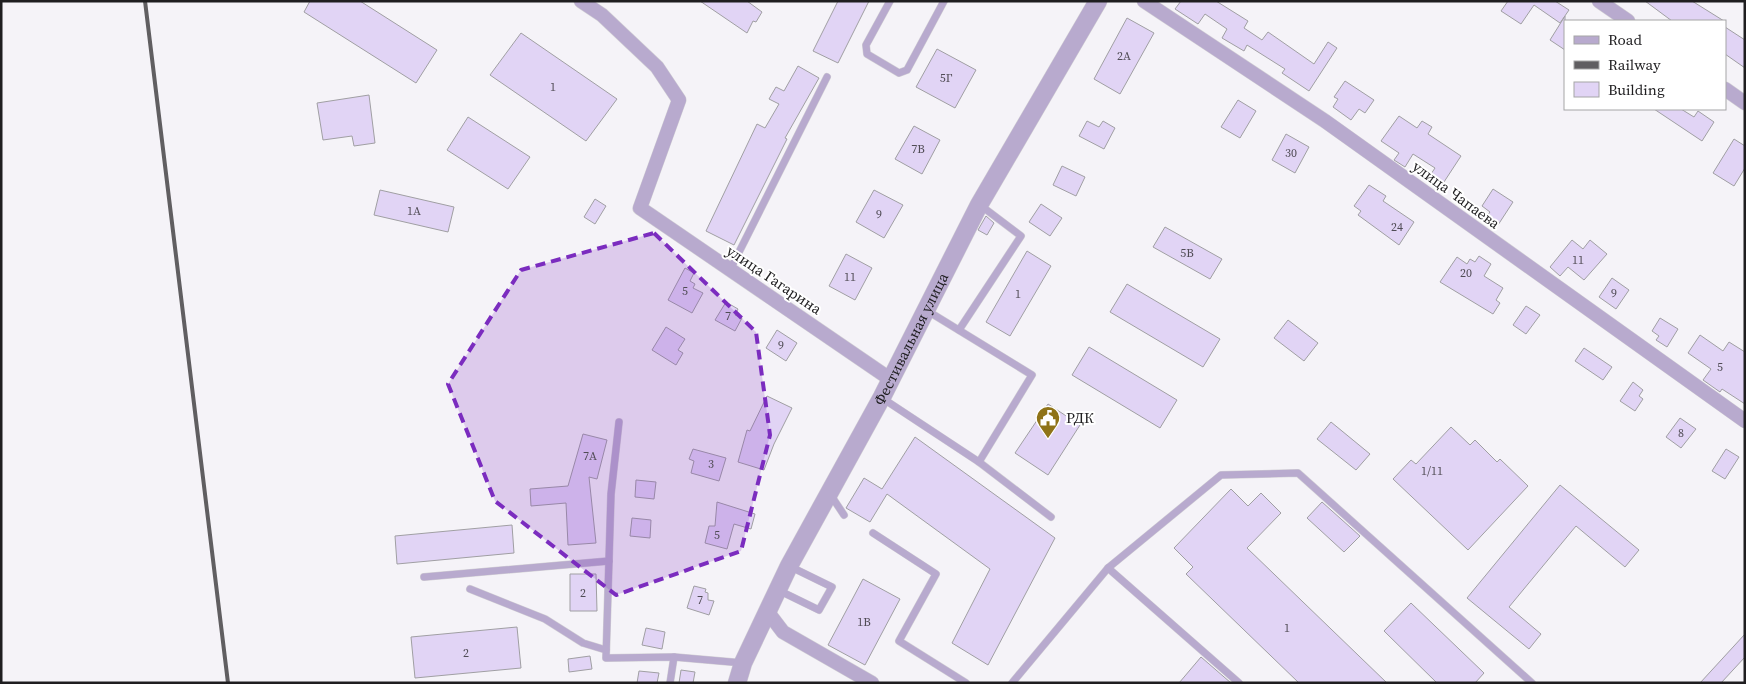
<svg xmlns="http://www.w3.org/2000/svg" width="1746" height="684" viewBox="0 0 1746 684" font-family="'Source Serif 4',serif">
<rect width="100%" height="100%" fill="#f5f3f8"/>
<g fill="#e1d4f5" stroke="#a09fa3">
<polygon points="310,1 360,1 437,50 416,83 304,12"/>
<polygon points="700,1 747,1 762,12 756,22 753,21 747,33"/>
<polygon points="838,1 869,1 838,63 813,51"/>
<polygon points="1181,1 1216,1 1248,21 1244,28 1262,40 1268,32 1314,64 1328,42 1337,48 1309,91 1282,73 1285,69 1247,45 1244,51 1222,38 1227,29 1205,14 1198,24 1175,9"/>
<polygon points="1508,1 1555,1 1569,10 1560,23 1534,5 1521,24 1501,11"/>
<polygon points="1645,1 1692,1 1724,21 1672,21"/>
<polygon points="1565,16 1565,50 1550,40"/>
<polygon points="1127,18 1154,33 1120,94 1094,79"/>
<polygon points="1725,27 1745,40 1745,68 1725,54"/>
<polygon points="521,33 617,99 586,141 490,75"/>
<polygon points="937,49 976,70 955,108 916,87"/>
<polygon points="798,66 819,78 785,138 787,139 734,245 706,231 757,124 765,128 779,104 769,99 776,87 784,91"/>
<polygon points="1345,81 1374,100 1365,113 1359,109 1351,120 1333,107 1338,99 1334,97"/>
<polygon points="369,95 375,143 354,146 352,136 323,140 317,103"/>
<polygon points="1238,100 1256,111 1240,138 1221,127"/>
<polygon points="1654,109 1681,109 1694,117 1698,111 1714,122 1702,141"/>
<polygon points="1399,116 1417,128 1422,121 1432,127 1428,134 1461,156 1442,185 1429,177 1435,168 1413,154 1405,167 1394,160 1399,153 1381,141"/>
<polygon points="468,117 530,157 508,189 447,150"/>
<polygon points="1087,121 1099,127 1103,121 1115,128 1104,149 1079,136"/>
<polygon points="914,126 940,140 922,174 895,159"/>
<polygon points="1286,134 1309,147 1295,173 1272,160"/>
<polygon points="1734,139 1745,146 1745,168 1734,186 1713,173"/>
<polygon points="1062,166 1085,177 1076,196 1053,185"/>
<polygon points="1369,185 1386,196 1383,201 1414,222 1399,245 1358,215 1361,211 1354,206"/>
<polygon points="1493,189 1513,202 1498,225 1486,217 1490,212 1482,206"/>
<polygon points="380,190 454,207 448,232 374,215"/>
<polygon points="874,190 903,205 884,238 856,222"/>
<polygon points="595,199 606,206 595,224 584,217"/>
<polygon points="1041,204 1062,218 1050,236 1029,222"/>
<polygon points="986,216 994,223 987,235 978,230"/>
<polygon points="1165,227 1222,259 1210,279 1153,247"/>
<polygon points="1572,240 1583,249 1590,240 1607,254 1584,280 1568,267 1560,276 1550,267"/>
<polygon points="1027,251 1051,266 1010,336 986,322"/>
<polygon points="846,254 872,268 855,300 829,286"/>
<polygon points="1479,256 1491,264 1484,276 1503,288 1496,300 1500,303 1493,314 1440,282 1457,257 1467,264 1470,259 1475,262"/>
<polygon points="685,268 694,273 690,281 695,284 693,288 703,293 692,313 668,300"/>
<polygon points="1612,278 1629,290 1616,309 1599,297"/>
<polygon points="1127,284 1220,339 1203,367 1110,312"/>
<polygon points="726,302 738,309 735,315 742,318 735,331 715,320"/>
<polygon points="1526,306 1540,315 1526,334 1513,325"/>
<polygon points="1660,318 1678,329 1667,347 1656,340 1659,336 1652,331"/>
<polygon points="1288,320 1318,343 1304,361 1274,338"/>
<polygon points="666,327 685,339 678,350 683,353 676,365 652,350"/>
<polygon points="777,330 797,343 786,361 766,348"/>
<polygon points="1700,335 1723,351 1729,342 1745,352 1745,404 1722,389 1720,392 1703,380 1711,369 1688,353"/>
<polygon points="1089,347 1177,400 1160,428 1072,375"/>
<polygon points="1584,348 1612,367 1603,380 1575,361"/>
<polygon points="1633,382 1643,390 1639,396 1643,399 1635,411 1620,401"/>
<polygon points="767,396 792,408 774,444 764,470 738,462 747,430 750,431"/>
<polygon points="1048,404 1080,425 1048,475 1015,453"/>
<polygon points="1680,418 1696,429 1681,448 1666,437"/>
<polygon points="1331,422 1370,454 1356,470 1317,439"/>
<polygon points="1451,427 1470,445 1475,440 1497,462 1500,459 1528,486 1468,550 1393,479 1411,460 1416,464"/>
<polygon points="583,434 607,440 597,479 589,477 596,543 568,545 566,503 531,506 530,489 568,486"/>
<polygon points="915,437 1055,538 988,665 952,643 990,569 887,494 870,522 846,508 864,478 882,489"/>
<polygon points="693,449 726,458 719,481 691,473 694,461 689,459"/>
<polygon points="1726,449 1739,457 1725,479 1712,471"/>
<polygon points="636,480 656,482 654,499 635,497"/>
<polygon points="1560,485 1639,550 1625,567 1576,526 1509,607 1541,634 1529,649 1467,598"/>
<polygon points="1231,489 1248,506 1261,493 1281,513 1247,548 1387,683 1299,683 1186,574 1193,567 1174,548"/>
<polygon points="717,502 755,514 751,529 734,524 727,549 705,543 709,526 715,526"/>
<polygon points="1322,502 1360,536 1344,552 1307,518"/>
<polygon points="632,518 651,520 650,538 630,536"/>
<polygon points="512,525 514,553 397,564 395,536"/>
<polygon points="570,574 596,574 597,611 570,611"/>
<polygon points="863,579 900,599 865,665 828,645"/>
<polygon points="694,586 706,589 705,592 708,593 708,600 714,601 709,615 687,608"/>
<polygon points="1411,603 1484,673 1475,683 1437,683 1384,631"/>
<polygon points="517,627 521,668 415,678 411,637"/>
<polygon points="646,628 665,632 662,649 642,645"/>
<polygon points="1745,634 1745,657 1721,683 1700,683"/>
<polygon points="590,656 592,669 569,672 568,659"/>
<polygon points="1201,657 1231,683 1179,683"/>
<polygon points="681,670 695,672 693,683 679,683"/>
<polygon points="639,671 659,673 657,683 637,683"/>
</g>
<g fill="none" stroke-linecap="round" stroke-linejoin="round">
<g stroke="#d3d1d5" stroke-width="8">
<g id="service">
<polyline points="890,1 866,45 867,54 899,73 907,70 944,1"/>
<polyline points="730,270 827,77"/>
<polyline points="926,310 1032,375 979,462"/>
<polyline points="959,330 1021,236 980,205"/>
<polyline points="882,398 979,462 1051,517"/>
<polyline points="619,422 611,494 606,658 674,657 743,663"/>
<polyline points="830,494 844,515"/>
<polyline points="873,533 936,574 899,641 966,683"/>
<polyline points="1108,568 1239,683"/>
<polyline points="424,577 609,561"/>
<polyline points="470,589 545,619 583,643 606,650"/>
<polyline points="778,590 819,610 832,587 789,566"/>
<polyline points="670,683 674,657"/>
<polyline points="1012,683 1108,568 1221,475 1298,473 1532,683"/>
</g>
</g>
<g stroke="#d3d1d5" stroke-width="15">
<g id="minor">
<polyline points="581,1 602,15 657,67 679,100 640,208 890,379"/>
<polyline points="1144,1 1325,121 1745,421"/>
<polyline points="1599,1 1628,21"/>
<polyline points="1725,89 1745,103"/>
<polyline points="767,611 783,632 872,683"/>
</g>
</g>
<g stroke="#d3d1d5" stroke-width="19">
<g id="tertiary">
<path id="s1" d="M 737,683 L 743,663 L 789,566 L 882,397 L 979,205 L 1098,1"/>
</g>
</g>
<use href="#service" stroke="#b8aace" stroke-width="7"/>
<use href="#minor" stroke="#b8aace" stroke-width="14"/>
<use href="#tertiary" stroke="#b8aace" stroke-width="18"/>
<polyline stroke="#605e61" stroke-width="4" points="145,1 228,683"/>
</g>
<path fill="#7b2cbf" fill-opacity="0.2" stroke="#7b2cbf" stroke-width="4" stroke-dasharray="10 6" stroke-linejoin="round" d="M 654,233 L 756,332 L 770,435 L 741,551 L 616,595 L 495,501 L 448,384 L 521,270 Z"/>
<defs>
<g id="civic-pin" transform="scale(1.25)"><path d="M0 17L-7.5 6A9.5 9.5 0 1 1 7.5 6Z" fill="#8f7318" stroke="#fff"/><path d="M-.6-6.5H3V-4.5H.6V-3L4-1V1h2V6H-6V1h2V-1L-.6-3ZM-1.2 2.5V6h2.4V2.5Z" fill="#fff"/></g>
</defs>
<g fill-rule="evenodd">
<use href="#civic-pin" x="1048" y="418"/>
</g>
<g text-anchor="middle" stroke-width="4" stroke-linejoin="round" paint-order="stroke">
<g font-size="12" fill="#504c55">
<text x="1124" y="60">2А</text>
<text x="946" y="82">5Г</text>
<text x="553" y="91">1</text>
<text x="918" y="153">7В</text>
<text x="1291" y="157">30</text>
<text x="414" y="215">1А</text>
<text x="879" y="218">9</text>
<text x="1397" y="231">24</text>
<text x="1187" y="257">5В</text>
<text x="1578" y="264">11</text>
<text x="1466" y="277">20</text>
<text x="850" y="281">11</text>
<text x="685" y="295">5</text>
<text x="1614" y="297">9</text>
<text x="1018" y="298">1</text>
<text x="728" y="320">7</text>
<text x="781" y="349">9</text>
<text x="1720" y="371">5</text>
<text x="1681" y="437">8</text>
<text x="590" y="460">7А</text>
<text x="711" y="468">3</text>
<text x="1432" y="475">1/11</text>
<text x="717" y="539">5</text>
<text x="583" y="597">2</text>
<text x="700" y="604">7</text>
<text x="864" y="626">1В</text>
<text x="1287" y="632">1</text>
<text x="466" y="657">2</text>
</g>
<g font-size="15" fill="#1f1e20" stroke="#fff">
<text transform="translate(1456 195) rotate(36)" y="5">улица Чапаева</text>
<text transform="translate(774 280) rotate(34)" y="5">улица Гагарина</text>
<text dy="5" stroke="none"><textPath href="#s1" startOffset="386">Фестивальная улица</textPath></text>
</g>
<g font-size="15" fill="#1f1e20" stroke="#fff" text-anchor="start">
<text x="1066" y="423">РДК</text>
</g>
</g>
<rect width="1746" height="684" fill="none" stroke="#1f1e20" stroke-width="5"/>
<rect x="1564" y="20" width="162" height="90" fill="#ffffff" stroke="#a5a5a6"/>
<rect x="1574" y="36" width="25" height="8" fill="#b8aace" stroke="#a5a5a6"/>
<text x="1608" y="45" font-size="15" fill="#1f1e20">Road</text>
<rect x="1574" y="61" width="25" height="8" fill="#605e61" stroke="#a5a5a6"/>
<text x="1608" y="70" font-size="15" fill="#1f1e20">Railway</text>
<rect x="1574" y="82" width="25" height="15" fill="#e1d4f5" stroke="#a5a5a6"/>
<text x="1608" y="95" font-size="15" fill="#1f1e20">Building</text>
</svg>
